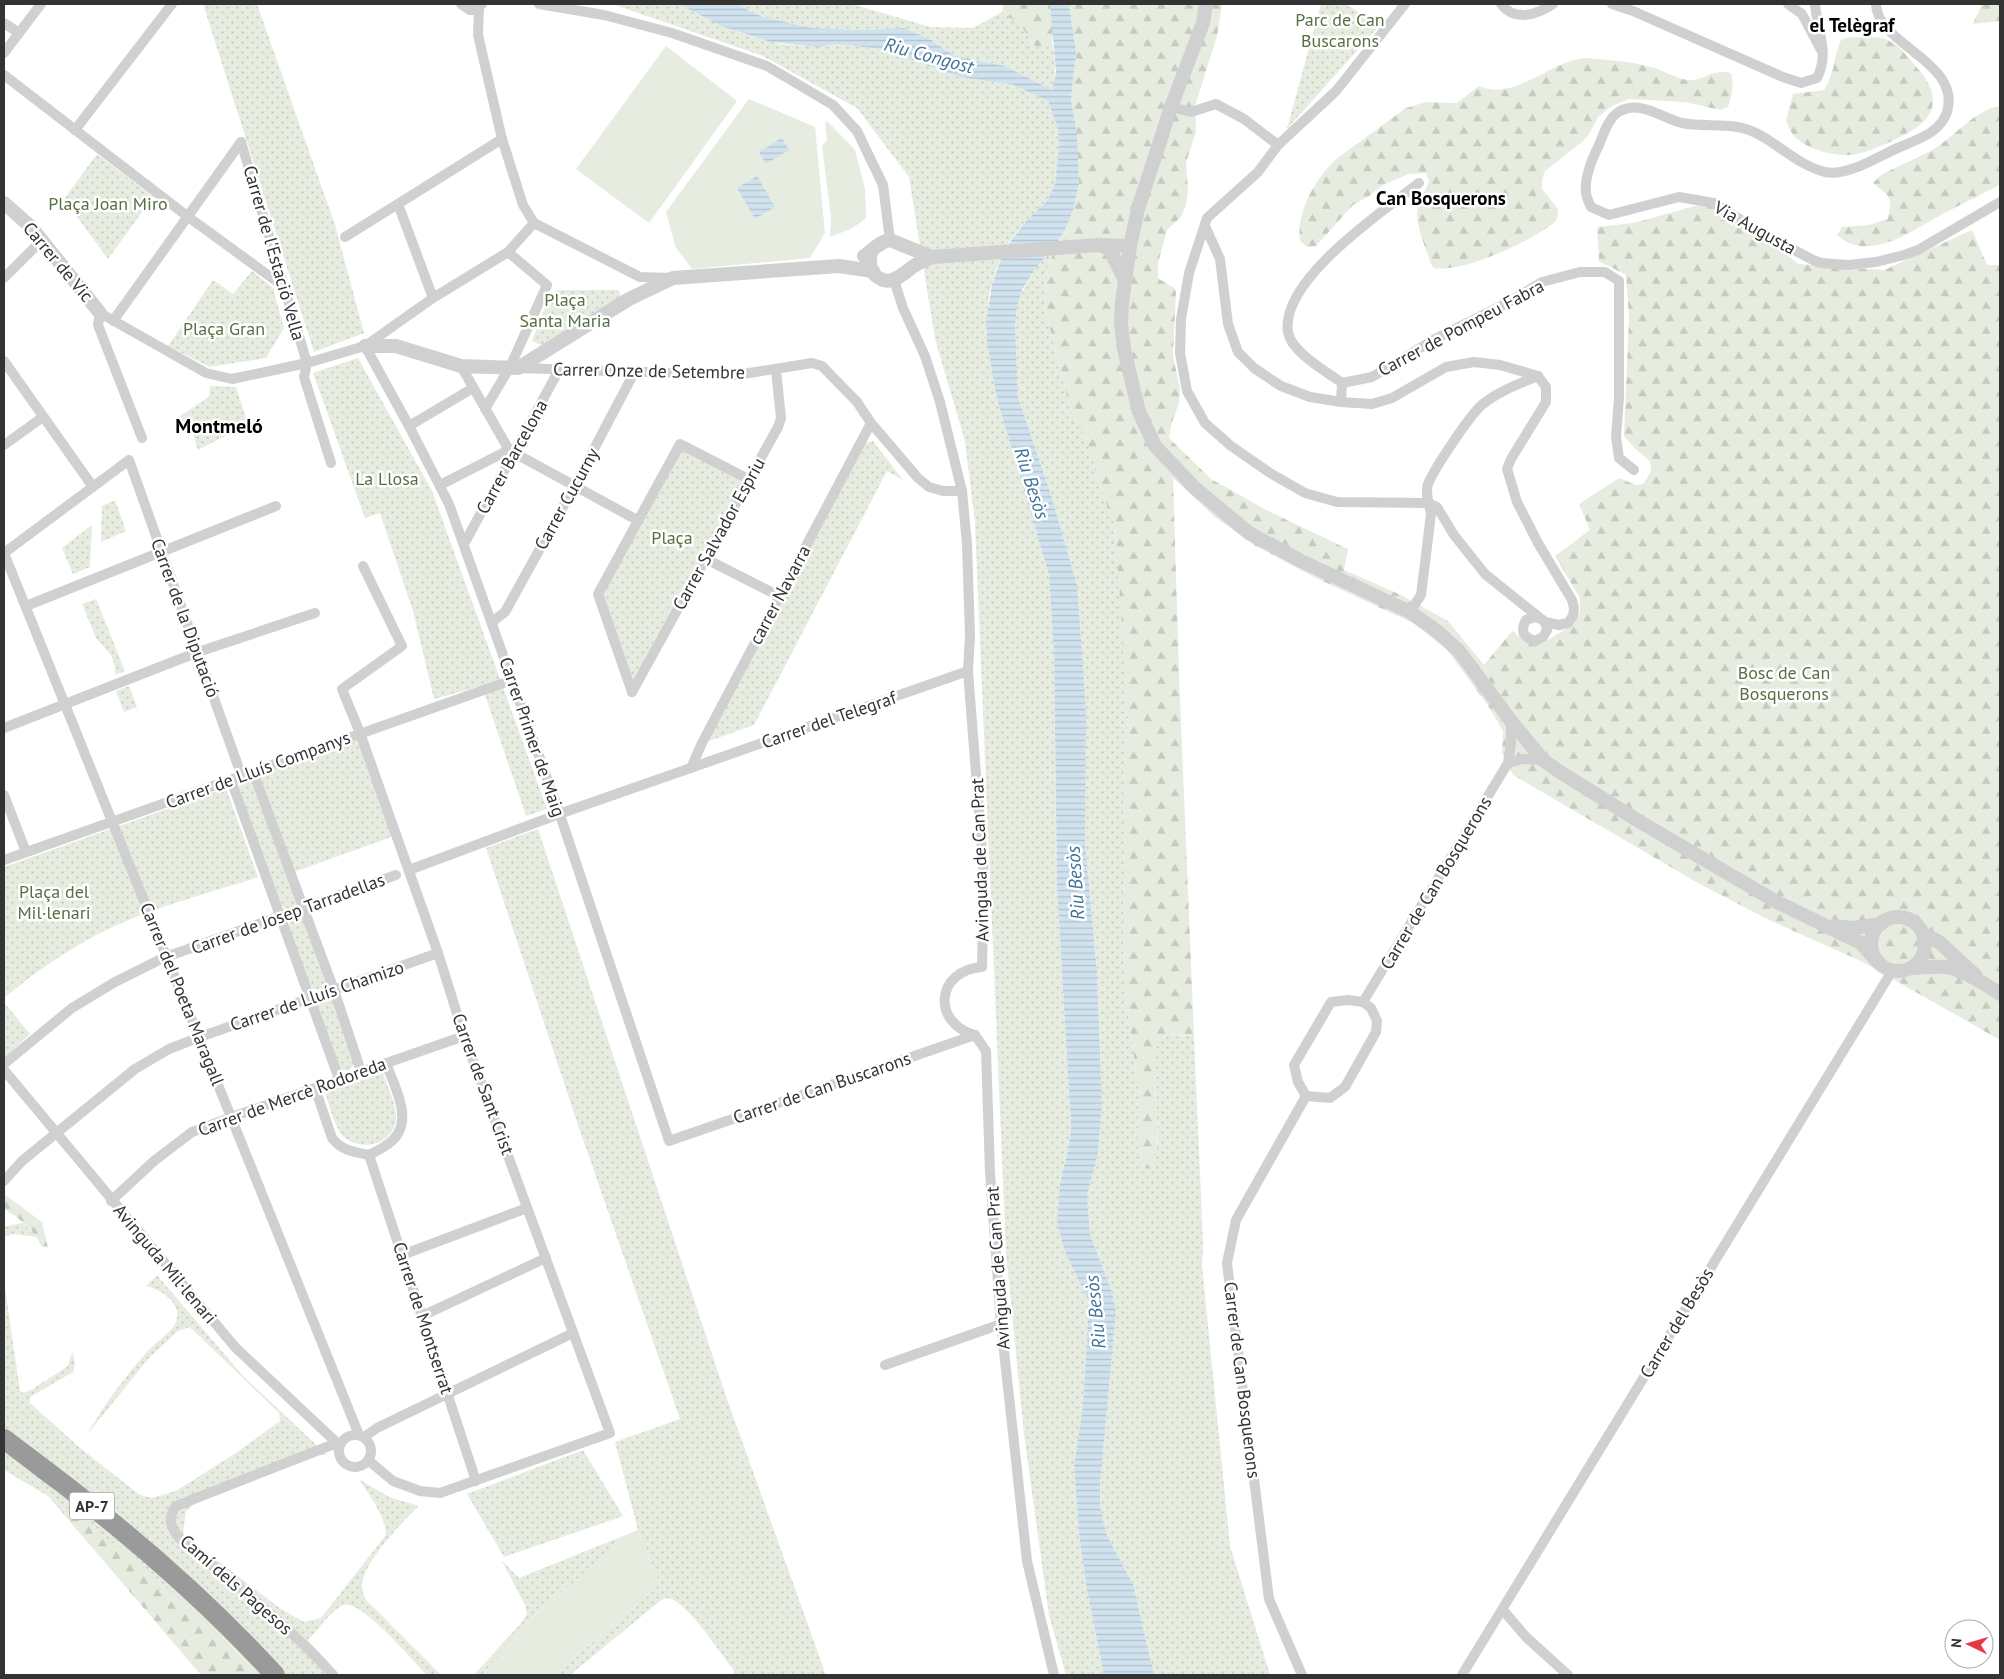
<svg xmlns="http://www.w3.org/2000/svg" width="2004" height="1679" viewBox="0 0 2004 1679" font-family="'PT Sans',sans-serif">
<defs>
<pattern id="grass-dots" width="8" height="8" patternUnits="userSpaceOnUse" patternTransform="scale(1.25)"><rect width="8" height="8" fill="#e6ecdf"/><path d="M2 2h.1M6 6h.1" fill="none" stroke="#c6cbc0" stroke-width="1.8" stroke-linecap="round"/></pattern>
<pattern id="forest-firs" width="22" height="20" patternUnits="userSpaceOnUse" patternTransform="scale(1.25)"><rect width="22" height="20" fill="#e6ecdf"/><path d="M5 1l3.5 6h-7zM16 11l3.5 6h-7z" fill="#c6cbc0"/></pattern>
<pattern id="water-rules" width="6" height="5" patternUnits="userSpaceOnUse" patternTransform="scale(1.25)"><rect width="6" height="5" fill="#cfe2ee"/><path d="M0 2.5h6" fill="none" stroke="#b2c2cd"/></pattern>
</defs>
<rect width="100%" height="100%" fill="#fff"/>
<g fill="url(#grass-dots)">
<polygon points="203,4 257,4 335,225 364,333 314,352"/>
<polygon points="612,4 679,4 723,27 750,36 781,44 818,47 836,44 882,49 960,77 1014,85 1048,101 1058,129 1059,148 1055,184 1047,201 1027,220 1009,242 997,267 989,294 986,332 997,399 1049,575 1054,654 1057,888 1071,1126 1069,1146 1060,1183 1057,1223 1065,1252 1089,1302 1083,1405 1074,1466 1079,1534 1087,1590 1104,1675 1066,1675 1049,1615 1024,1434 1006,1252 975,523 965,441 935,339 909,177 857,108 763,56"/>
<path d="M 739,4 L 852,4 L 930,27 L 973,28 L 1002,12 C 1009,16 1017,20 1022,26 C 1034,41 1025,48 1050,47 L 1052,43 C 1056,60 1056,73 1052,90 L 1005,66 L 953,55 L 930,39 L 904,28 L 861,30 L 811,28 L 761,16 L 749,11 Z"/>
<polygon points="1321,4 1346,4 1379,26 1287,129"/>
<polygon points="97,154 153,197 108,259 64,199"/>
<polygon points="1057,243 1048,265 1045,309 1070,408 1089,447 1099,484 1113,520 1117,551 1128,717 1123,800 1125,849 1123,904 1124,985 1139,1093 1138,1141 1143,1168 1158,1142 1154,1062 1156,1044 1161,1038 1169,1035 1194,1036 1203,1244 1202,1265 1230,1546 1270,1675 1154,1675 1133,1584 1107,1536 1100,1506 1100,1486 1116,1311 1112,1292 1090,1234 1087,1196 1098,1153 1102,1106 1097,972 1085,842 1077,585 1052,498 1018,397 1015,325 1018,299 1035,269"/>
<polygon points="252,271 273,288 284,328 266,358 210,367 168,346 213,280 233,294"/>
<polygon points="558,290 618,290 622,298 545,347 532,341 550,295"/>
<polygon points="358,358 432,491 547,809 526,816 482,686 434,699 413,611 380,513 365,518 313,373"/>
<polygon points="210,386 236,387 248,424 198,450 193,434 184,430 177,418 209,397"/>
<polygon points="873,441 903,480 887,471 754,725 709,741 709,737 866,443"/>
<polygon points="682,449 742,482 632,681 602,594"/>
<polygon points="115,500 126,531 101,542 102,506"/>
<polygon points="92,525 90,567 73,574 62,548"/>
<polygon points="96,599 125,671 115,675 115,667 111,655 96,638 82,604"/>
<polygon points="129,686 137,707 124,712 116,691"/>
<polygon points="359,739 394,836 294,872 258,776"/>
<polygon points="247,778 250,779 298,902 297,905 288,910 280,905 239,787 241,781"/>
<path d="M 226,788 L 258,877 C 219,890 179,900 141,915 C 90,934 45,964 4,998 L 4,867 Z"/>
<path d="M 538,829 L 728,1402 L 826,1675 L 734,1675 L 733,1669 C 720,1653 689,1605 671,1599 C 667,1597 663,1599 660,1601 L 570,1675 L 554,1675 L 651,1592 L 659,1582 L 638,1530 L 615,1442 L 680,1419 L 577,1122 L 486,848 Z"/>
<polygon points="294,917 301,919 306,923 326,980 325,985 321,989 313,989 310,986 289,928 289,923"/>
<polygon points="327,997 334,1002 354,1065 349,1070 342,1070 338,1068 317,1006 321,999"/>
<polygon points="4,1002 30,1034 4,1059"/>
<path d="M 383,1073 C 387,1086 394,1100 396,1113 C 399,1142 364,1154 344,1137 C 335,1129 329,1104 325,1092 Z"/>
<polygon points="23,1223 37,1237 14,1234 4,1237 4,1227"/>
<path d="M 157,1275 L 243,1376 L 327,1455 L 319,1455 L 199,1500 L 186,1511 L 183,1533 L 193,1542 L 281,1609 L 304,1622 L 321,1618 L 386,1535 C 386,1516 369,1496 360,1480 L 389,1497 L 419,1506 C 404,1519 370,1557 364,1576 C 360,1585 362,1593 367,1601 L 441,1675 L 427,1675 C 413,1661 362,1600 344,1605 C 333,1608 317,1631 308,1640 L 340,1675 L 258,1675 L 235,1650 L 77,1515 L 66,1517 L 48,1496 L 4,1470 L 4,1281 L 20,1391 L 23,1393 L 31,1390 L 68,1366 L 71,1355 L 73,1353 L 75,1365 L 73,1372 L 30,1397 L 30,1403 L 80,1448 L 140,1495 L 152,1498 L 176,1491 L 236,1453 L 280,1421 L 279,1413 L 190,1327 L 178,1331 L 149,1358 L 86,1436 C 97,1419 107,1400 120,1385 C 131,1371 142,1356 155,1344 C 162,1338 172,1331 176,1322 C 183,1304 161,1289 146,1286 Z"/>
<polygon points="583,1450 623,1516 504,1557 467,1494"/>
<polygon points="618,1538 614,1549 537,1613 482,1675 474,1675 522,1622 527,1614 525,1605 502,1561 519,1578"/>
</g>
<g fill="url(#forest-firs)">
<path d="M 1004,4 L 1050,4 C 1052,17 1056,35 1050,47 L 1041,48 L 1033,45 L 1022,26 L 1002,12 Z"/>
<path d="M 1069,4 L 1222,4 L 1217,36 L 1195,106 L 1196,132 L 1186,162 L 1188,192 L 1186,205 L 1181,217 L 1167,230 L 1158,263 L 1158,278 L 1174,288 L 1176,292 L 1173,356 L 1180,389 L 1179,403 L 1171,425 L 1169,438 L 1211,479 L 1270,512 L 1348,549 L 1344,570 L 1401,595 L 1448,621 L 1484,665 L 1512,631 L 1530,644 L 1543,643 L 1574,624 L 1580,612 L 1580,598 L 1555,556 L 1590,530 L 1579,504 L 1619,478 L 1636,485 L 1643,484 C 1656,467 1653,462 1638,451 C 1633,447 1628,440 1624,436 L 1629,317 L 1626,275 L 1599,261 L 1597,227 L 1634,223 L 1710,202 L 1799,264 L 1884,270 L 1972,230 L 1987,265 L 2000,265 L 2000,1040 L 1863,962 L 1769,920 L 1698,883 L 1513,775 L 1502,753 L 1503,731 L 1487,704 L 1447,650 L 1415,624 L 1314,577 L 1254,545 L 1215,517 L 1173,478 L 1179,674 L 1194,1036 C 1185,1036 1167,1032 1160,1039 C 1146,1052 1165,1141 1153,1169 L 1143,1168 L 1138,1141 L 1139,1093 L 1124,985 L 1123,904 L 1125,849 L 1123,800 L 1128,717 L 1116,540 L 1113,521 L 1099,484 L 1089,447 L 1070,408 L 1045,309 L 1048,265 L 1073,210 L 1079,184 L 1074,116 L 1071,100 L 1076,51 Z"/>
<polygon points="1982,4 2000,4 2000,21 1973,24"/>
<path d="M 1850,37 C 1860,38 1871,36 1881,38 C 1897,41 1908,57 1918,69 C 1928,80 1937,95 1931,111 C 1924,126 1906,134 1892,141 C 1880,146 1869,152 1856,154 C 1839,158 1808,150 1795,137 C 1791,133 1788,126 1786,120 L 1793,94 L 1824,90 C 1834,76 1834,56 1841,40 Z"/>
<path d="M 1586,58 C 1607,60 1629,61 1651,67 C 1663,70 1674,78 1687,80 C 1704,82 1710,68 1731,73 C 1734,85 1732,95 1728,107 L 1720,110 L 1685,102 L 1629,99 L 1612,106 L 1598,117 L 1589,134 L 1583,141 L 1545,171 L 1542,180 L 1542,189 L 1558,209 L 1557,218 L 1555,222 C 1531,241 1464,273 1434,268 L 1431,264 C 1426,247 1414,225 1418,206 C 1420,198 1426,190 1429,181 L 1426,173 L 1409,174 L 1383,185 L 1369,196 L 1353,205 L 1316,246 L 1307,247 L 1300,241 C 1296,212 1315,180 1335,160 L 1406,108 L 1426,102 L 1457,103 L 1479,86 C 1516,102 1550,60 1586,58 Z"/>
<path d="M 2000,106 L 2000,185 C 1979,195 1959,206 1939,216 C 1910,232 1868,263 1837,235 L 1842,227 L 1869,225 L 1888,219 C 1892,193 1891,199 1873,183 L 1880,176 C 1896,166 1915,160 1932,150 C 1955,137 1974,110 2000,106 Z"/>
<path d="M 4,1194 L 42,1222 L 48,1248 L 41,1246 C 35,1230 19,1218 4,1209 Z"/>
<path d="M 77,1515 C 141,1565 204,1615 258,1675 L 201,1675 L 66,1517 Z"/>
</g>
<g fill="#e6ecdf">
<polygon points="666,46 737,101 649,223 576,169"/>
<polygon points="749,99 815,127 825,233 810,258 692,269 676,248 666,212"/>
<path d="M 827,121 L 855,150 L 865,189 L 866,218 C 855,228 843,232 830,237 L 831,217 L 822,146 L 827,140 L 825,124 Z"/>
<polygon points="638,1530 659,1582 651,1592 554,1675 482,1675 537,1613 614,1549 618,1538"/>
</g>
<g fill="url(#water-rules)">
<polygon points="679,4 739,4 749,11 761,16 811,28 861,30 904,28 930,39 953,55 1005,66 1052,90 1056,72 1050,4 1069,4 1076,51 1071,100 1077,134 1079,184 1073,210 1066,227 1057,243 1035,269 1022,290 1017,307 1015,325 1018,397 1052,498 1077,585 1086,712 1085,842 1097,972 1102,1106 1098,1153 1087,1196 1090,1234 1112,1292 1116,1311 1100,1486 1100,1506 1107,1536 1133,1584 1154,1675 1104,1675 1087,1590 1079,1534 1074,1466 1083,1405 1089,1302 1065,1252 1057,1223 1060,1183 1069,1146 1071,1126 1057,888 1054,654 1049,575 997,399 987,342 986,322 992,285 1004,250 1027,220 1047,201 1055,184 1059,148 1058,129 1048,101 1014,85 960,77 882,49 836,44 818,47 771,42 723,27"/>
<polygon points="782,138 789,150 766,164 759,152"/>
<polygon points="757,176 775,207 755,219 737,188"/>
</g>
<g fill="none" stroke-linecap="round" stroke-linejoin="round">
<g stroke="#d0d0d0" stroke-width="10">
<polyline points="461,4 470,10 475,10 482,4"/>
<polyline points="539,4 604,15 672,33 767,66 833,105 857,131 883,185 890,240"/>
<polyline points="1405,4 1336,91 1278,145 1258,172 1207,218 1189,273 1181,319 1180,353 1187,391 1205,423 1231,446 1270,473 1305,493 1337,502 1428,503 1437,507 1454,535 1485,574 1545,622 1559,625 1568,623 1573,616 1574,608 1572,600 1538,543 1517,502 1507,469 1511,459 1546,402 1546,387 1538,376"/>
<path d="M 1501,4 C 1515,22 1536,15 1553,4"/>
<path d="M 1612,4 L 1633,11 L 1783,77 L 1801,83 L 1817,78 C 1830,53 1817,30 1815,4"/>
<polyline points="1788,4 1802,14 1821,50"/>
<path d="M 1876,4 C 1877,45 1962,62 1947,112 C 1940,133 1918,139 1900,147 C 1880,155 1848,177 1825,172 C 1798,165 1780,145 1756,133 C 1733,121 1706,128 1682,123 C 1662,118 1641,100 1620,111 C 1608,118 1604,133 1599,145 C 1592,159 1584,177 1586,193 C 1586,197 1589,202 1591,207 L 1609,215 L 1679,197 L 1714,203 L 1762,233 L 1813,260 L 1821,263 L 1848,265 L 1876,262 L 1904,255 L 1918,250 L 2000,202"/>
<polyline points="479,8 478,35 502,139 523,205 534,223"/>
<polyline points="4,23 19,33"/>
<polyline points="4,53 41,4"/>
<polyline points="4,75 187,216 283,286"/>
<polyline points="1171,107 1191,112 1216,104 1244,119 1278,145"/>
<polyline points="75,130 172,4"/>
<polyline points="241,142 307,363 304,377 331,463"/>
<polyline points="398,204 433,298"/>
<polyline points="534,223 640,277 672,278"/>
<polyline points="1205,226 1220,259 1228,324 1238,352 1254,368 1281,386 1310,397 1341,402 1372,404 1392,398 1446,367 1474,362 1500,365 1538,376"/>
<polyline points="345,237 502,139"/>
<polyline points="4,278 42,240"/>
<path d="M 894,280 L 903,308 L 925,356 L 940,402 L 962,491 L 967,544 L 970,636 L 968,671 L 984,877 L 982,967 C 936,970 931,1023 975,1035 L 986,1051 L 990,1172 L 1001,1324 L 1027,1561 L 1054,1675"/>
<polyline points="113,321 241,142"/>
<polyline points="365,346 409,426 449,504 558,809 669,1141 975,1035"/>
<polyline points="4,361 93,487"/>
<polyline points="461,366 509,450 637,520"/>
<polyline points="518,368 737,375 812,363 822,366 857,402 871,423 918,478 929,487 943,491 962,491"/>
<polyline points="1342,383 1372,377 1435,339 1507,303 1542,282 1580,272 1605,272 1619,281 1619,397 1616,437 1619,458 1634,470"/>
<path d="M 1341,402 L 1342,383 C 1327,372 1291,352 1288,332 C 1280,280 1382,212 1419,183"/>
<polyline points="485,409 510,367 547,285 508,252"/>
<polyline points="409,426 473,388"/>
<polyline points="142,438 98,325 100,313 206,373 232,379 307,363 365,346 433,298 508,252 534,223"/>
<polyline points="4,445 43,417"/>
<polyline points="440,485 509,450"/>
<polyline points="464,544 559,370"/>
<polyline points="4,553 359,1435"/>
<polyline points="4,553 129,460 242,777"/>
<polyline points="706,559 779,596"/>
<polyline points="363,566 402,646 342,689 360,733 438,953 464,1036 610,1433 440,1493 420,1491 393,1481 368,1460"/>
<polyline points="26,606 276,506"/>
<path d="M 1410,612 L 1421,595 L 1431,514 C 1429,505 1425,492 1428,484 C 1434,469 1471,413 1483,404 C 1499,391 1519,384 1538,376"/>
<path d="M 1541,619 L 1534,617 L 1526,620 C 1520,631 1523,637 1535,641 L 1543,637 L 1547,630 L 1545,622"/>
<polyline points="492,622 505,612 574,487 635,371"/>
<polyline points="632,692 778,427 781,418 776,370"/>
<polyline points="632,692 598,594 680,444 750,480"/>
<polyline points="4,728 198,652 315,613"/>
<polyline points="1508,763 1522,759 1543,760"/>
<polyline points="691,768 702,743 871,423"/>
<polyline points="253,772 334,990 361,1071"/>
<polyline points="231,780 339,1079"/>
<polyline points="4,795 26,852"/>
<polyline points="4,860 512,680"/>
<polyline points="409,870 559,814 968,671"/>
<polygon points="1348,1000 1363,1002 1371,1008 1377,1021 1376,1032 1345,1087 1330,1098 1306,1096 1298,1082 1294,1065 1331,1002"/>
<polyline points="1363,1002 1508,763 1511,743 1511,721"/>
<polyline points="4,1064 72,1008 115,982 163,958 396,875"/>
<polyline points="4,1070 235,1347 337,1443 341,1443"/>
<path d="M 315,1088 L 332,1138 C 342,1151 355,1152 369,1155 C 377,1151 387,1146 393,1140 C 414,1119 394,1086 386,1063"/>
<polyline points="369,1155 476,1481"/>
<polyline points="4,1181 22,1161 135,1069 169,1049 200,1037 438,953"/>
<polyline points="111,1201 154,1161 192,1132 232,1117 464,1036"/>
<polyline points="402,1255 527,1208"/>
<polyline points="422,1316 546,1258"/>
<polyline points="885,1365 1001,1324"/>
<circle cx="355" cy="1451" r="16"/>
<polyline points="364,1437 377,1428 573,1333"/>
<polyline points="1503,1610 1526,1637 1568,1675"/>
<path d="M 333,1675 C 287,1624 233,1582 179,1538 C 171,1527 167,1519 176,1506 L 337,1443"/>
<polyline points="1302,1675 1269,1599 1227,1263 1236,1220 1306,1096"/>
<polyline points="1462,1675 1892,971"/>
</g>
<g stroke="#d0d0d0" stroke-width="14">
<polyline points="1206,4 1203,23 1171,107 1138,209 1130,246 1122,302 1121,324 1124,349 1139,412 1155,446 1195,488 1249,533 1301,561 1410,612 1438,632 1459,651 1511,721 1543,760 1557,770 1637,820 1775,901 1861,943 1877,961"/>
<polyline points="4,203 31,227 100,313"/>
<polyline points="1101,245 1110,250 1125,280"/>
<path d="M 871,252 C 869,260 869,268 875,275 C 890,289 902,274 914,266 C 919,262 926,260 932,257 L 1098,245 L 1130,246"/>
<path d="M 864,256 C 874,250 878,242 890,240 L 932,257"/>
<polyline points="365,346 396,346 461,366 518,368 629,299 673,278 839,266 873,271"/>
<circle cx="1898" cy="944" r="27"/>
<polyline points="1833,926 1853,928 1881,924"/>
<polyline points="1924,934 1939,942 1976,976"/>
<path d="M 1911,968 C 1923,968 1938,965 1951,968 C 1968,973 1985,984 2000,994"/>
</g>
<path stroke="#9a9a9a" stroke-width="20" d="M 4,1439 C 23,1453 42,1468 61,1482 C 138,1541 210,1604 275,1675"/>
</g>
<g text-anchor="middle" stroke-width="5" stroke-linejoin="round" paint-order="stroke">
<rect fill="#fff" stroke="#707070" stroke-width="1" x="69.5" y="1492.5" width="45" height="27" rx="4"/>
<g font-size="16" font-weight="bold" fill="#333">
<text x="92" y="1512">AP-7</text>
</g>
<g font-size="18" fill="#56703f" stroke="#fff">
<text x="1340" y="26">Parc de Can<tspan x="1340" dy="21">Buscarons</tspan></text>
<text x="108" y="210">Plaça Joan Miro</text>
<text x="565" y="306">Plaça<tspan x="565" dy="21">Santa Maria</tspan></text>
<text x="224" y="335">Plaça Gran</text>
<text x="387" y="485">La Llosa</text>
<text x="672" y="544">Plaça</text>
<text x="1784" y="679">Bosc de Can<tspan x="1784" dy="21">Bosquerons</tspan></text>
<text x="54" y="898">Plaça del<tspan x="54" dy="21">Mil·lenari</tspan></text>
</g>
<g font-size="18" fill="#333" stroke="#fff">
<text transform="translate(1755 228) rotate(29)" y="6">Via Augusta</text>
<text transform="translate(274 253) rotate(74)" y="6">Carrer de l'Estació Vella</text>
<text transform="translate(58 262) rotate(50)" y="6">Carrer de Vic</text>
<text transform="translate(1461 328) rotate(-28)" y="6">Carrer de Pompeu Fabra</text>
<text transform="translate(649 371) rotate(1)" y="6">Carrer Onze de Setembre</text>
<text transform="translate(512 457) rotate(-61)" y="6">Carrer Barcelona</text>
<text transform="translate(567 499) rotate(-61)" y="6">Carrer Cucurny</text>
<text transform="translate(719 534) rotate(-61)" y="6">Carrer Salvador Espriu</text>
<text transform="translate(780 595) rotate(-62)" y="6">carrer Navarra</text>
<text transform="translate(185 618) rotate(70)" y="6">Carrer de la Diputació</text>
<text transform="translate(829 720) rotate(-19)" y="6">Carrer del Telegraf</text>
<text transform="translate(532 737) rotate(71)" y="6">Carrer Primer de Maig</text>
<text transform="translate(258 770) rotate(-20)" y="6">Carrer de Lluís Companys</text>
<text transform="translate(980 860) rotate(-92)" y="6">Avinguda de Can Prat</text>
<text transform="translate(1436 883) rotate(-59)" y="6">Carrer de Can Bosquerons</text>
<text transform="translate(288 914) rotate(-20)" y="6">Carrer de Josep Tarradellas</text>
<text transform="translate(182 994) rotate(68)" y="6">Carrer del Poeta Maragall</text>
<text transform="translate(317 996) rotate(-19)" y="6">Carrer de Lluís Chamizo</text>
<text transform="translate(483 1084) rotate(70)" y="6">Carrer de Sant Crist</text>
<text transform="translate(822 1088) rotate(-19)" y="6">Carrer de Can Buscarons</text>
<text transform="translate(292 1097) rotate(-20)" y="6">Carrer de Mercè Rodoreda</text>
<text transform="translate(165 1264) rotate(50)" y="6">Avinguda Mil·lenari</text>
<text transform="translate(998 1268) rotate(-94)" y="6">Avinguda de Can Prat</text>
<text transform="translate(423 1318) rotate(72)" y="6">Carrer de Montserrat</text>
<text transform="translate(1677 1323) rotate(-59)" y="6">Carrer del Besòs</text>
<text transform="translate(1242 1380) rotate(83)" y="6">Carrer de Can Bosquerons</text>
<text transform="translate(236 1585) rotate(41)" y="6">Camí dels Pagesos</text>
</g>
<g font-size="19" font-weight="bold" fill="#000" stroke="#fff">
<text x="1852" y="32">el Telègraf</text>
<text x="1441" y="205">Can Bosquerons</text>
</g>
<g font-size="19" font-style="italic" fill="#3f7597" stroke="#fff">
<text transform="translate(929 55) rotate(15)" y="7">Riu Congost</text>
<text transform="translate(1032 483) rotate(72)" y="7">Riu Besòs</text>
<text transform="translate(1075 883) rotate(-94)" y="7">Riu Besòs</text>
<text transform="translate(1095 1312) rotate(-96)" y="7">Riu Besòs</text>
</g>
<g font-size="20" font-weight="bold" fill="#000" stroke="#fff">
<text x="219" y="433">Montmeló</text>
</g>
</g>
<rect width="2004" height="1679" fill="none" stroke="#333333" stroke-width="10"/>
<g transform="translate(1969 1644) rotate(275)"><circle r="24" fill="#ffffff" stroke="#adadad"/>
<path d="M0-4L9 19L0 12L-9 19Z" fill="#e63946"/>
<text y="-8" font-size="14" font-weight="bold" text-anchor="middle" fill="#333333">N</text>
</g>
</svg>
